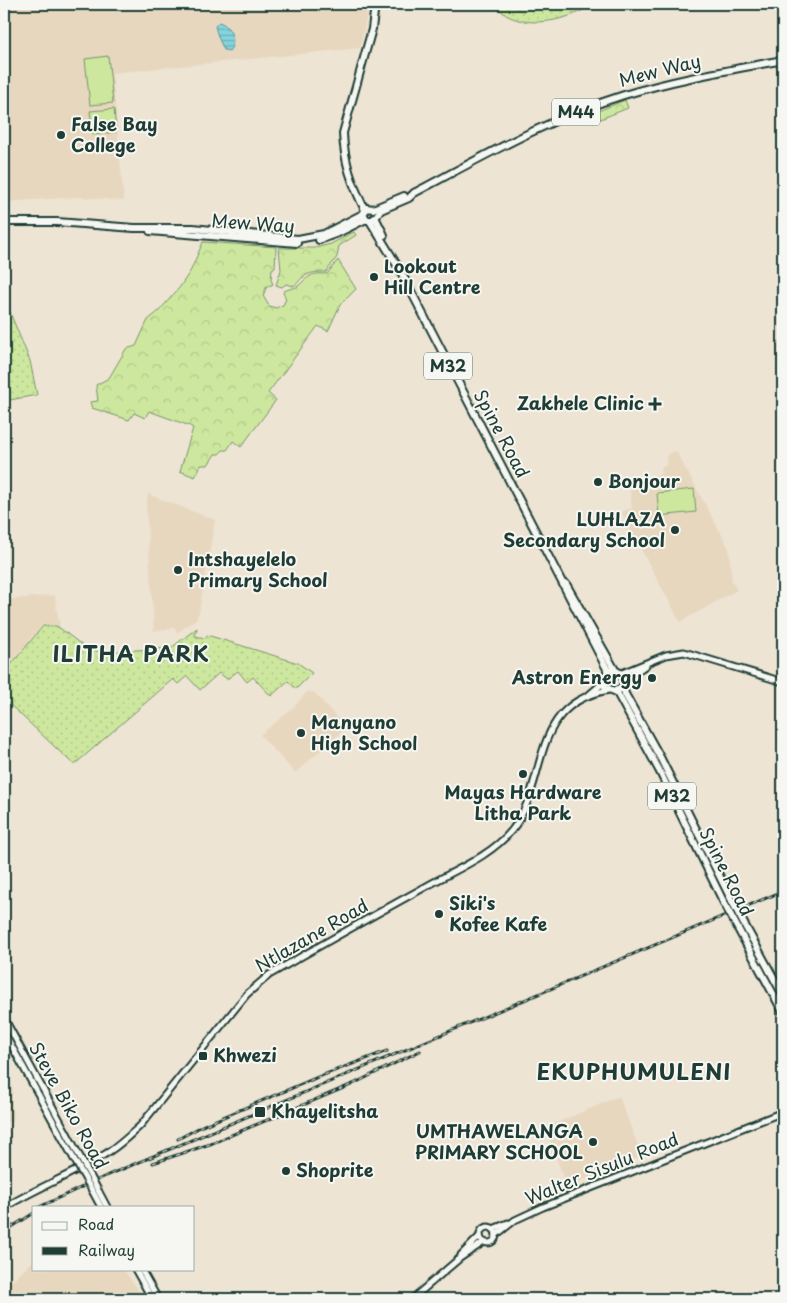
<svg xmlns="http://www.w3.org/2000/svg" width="787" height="1303" viewBox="0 0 787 1303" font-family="'Playpen Sans',sans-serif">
<defs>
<pattern id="grass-dots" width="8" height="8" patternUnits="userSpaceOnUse" patternTransform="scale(1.25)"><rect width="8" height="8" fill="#cde89e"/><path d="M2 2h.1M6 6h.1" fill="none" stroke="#b0c889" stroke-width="1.8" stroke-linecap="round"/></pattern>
<pattern id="forest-crowns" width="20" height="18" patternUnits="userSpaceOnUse" patternTransform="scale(1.25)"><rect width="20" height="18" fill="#cde89e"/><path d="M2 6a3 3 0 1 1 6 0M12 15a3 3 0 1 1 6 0" fill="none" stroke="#b0c889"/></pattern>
<pattern id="water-rules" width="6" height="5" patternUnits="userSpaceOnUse" patternTransform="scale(1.25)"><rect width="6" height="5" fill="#84d5de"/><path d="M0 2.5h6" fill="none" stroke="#6baeb5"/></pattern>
</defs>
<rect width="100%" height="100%" fill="#eee4d4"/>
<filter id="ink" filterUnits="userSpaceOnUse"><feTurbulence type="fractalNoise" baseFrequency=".02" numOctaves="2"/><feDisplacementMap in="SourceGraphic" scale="10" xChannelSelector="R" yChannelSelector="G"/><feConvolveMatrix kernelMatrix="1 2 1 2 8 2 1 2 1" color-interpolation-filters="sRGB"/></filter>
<g filter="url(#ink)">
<g fill="#e8d7bf">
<polygon points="13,4 367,4 367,15 360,48 112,73 124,201 78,197 4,202 4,13"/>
<polygon points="676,451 729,548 732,581 737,590 680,622 621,512 632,508 630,491 662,473 661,468 668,464 666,459 668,454"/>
<polygon points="148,494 215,520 199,613 196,619 177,633 174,628 154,631 146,505"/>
<polygon points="55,595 57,611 60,625 43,624 4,671 4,600"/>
<polygon points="307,692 314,692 346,728 295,773 260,735 292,709"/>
<polygon points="12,1086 13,1094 11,1095 14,1122 7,1122 6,1119 4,1119 4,1112 6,1111 4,1110 4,1104 6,1104 4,1103 4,1096 6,1095 4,1095 4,1087"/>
<polygon points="619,1096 642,1156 567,1186 545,1128"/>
<polygon points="34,1260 34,1269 123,1269 145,1299 4,1299 4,1289"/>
</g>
<g fill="url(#grass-dots)" stroke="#769269">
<path d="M 494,4 L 593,4 C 571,20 530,29 506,15 C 502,12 498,7 494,4 Z"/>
<polygon points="4,298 30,361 37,395 4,401"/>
<polygon points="43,626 57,626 87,649 102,652 171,648 197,628 195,636 205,638 207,635 298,663 312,673 296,689 288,681 271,696 253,677 247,682 238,671 227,679 219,673 200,690 187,676 178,684 173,679 74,765 4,699 4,673"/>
</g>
<g fill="url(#forest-crowns)" stroke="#769269">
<polygon points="625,100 628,108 593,122 591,114"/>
<path d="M 354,232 L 356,235 L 339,246 L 337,257 L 326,272 C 317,272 309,272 302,278 C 299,280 298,284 293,286 L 286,284 L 282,287 L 276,285 L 281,270 L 279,248 L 315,248 L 331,244 Z"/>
<path d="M 203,242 L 276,247 L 275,267 L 272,269 L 271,280 L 273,284 L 266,288 L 263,296 L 269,306 L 276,308 L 283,305 L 286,299 L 283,292 C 288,288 294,289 298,286 C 310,276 309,273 327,274 L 338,260 L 356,289 L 340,305 L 328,331 L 318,326 L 268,393 L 276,400 L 241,447 L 233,441 L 227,450 L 223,450 L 219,454 L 215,454 L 208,465 L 201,465 L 195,477 L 180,471 L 193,428 L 190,426 L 149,411 L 145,418 L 134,413 L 129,420 L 92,408 L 90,402 L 98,401 L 96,385 L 109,378 L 126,349 L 136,346 L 148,320 L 159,311 L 180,287 L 191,270 Z"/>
</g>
<g fill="#cde89e" stroke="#769269">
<polygon points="108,56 113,103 90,105 85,59"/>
<polygon points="114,109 116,132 93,135 90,111"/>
<polygon points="694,489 696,512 659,516 657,493"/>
</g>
<path fill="url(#water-rules)" stroke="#5c989a" d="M 219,22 C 230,25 238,42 229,51 L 224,50 C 220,42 217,35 215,26 Z"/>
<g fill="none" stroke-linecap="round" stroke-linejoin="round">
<g stroke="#1f3d34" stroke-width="9">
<g id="tertiary">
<polyline points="622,673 666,655 684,652 783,682"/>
<polyline points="625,680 646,665"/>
<polyline points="589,695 604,682"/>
<polyline points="4,1018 80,1157"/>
<polyline points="4,1032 74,1159"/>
<polyline points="99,1192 107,1207"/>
<polyline points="94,1194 101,1207"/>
<path d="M 4,1208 C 38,1187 77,1173 110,1151 C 121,1144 130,1135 140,1126 L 247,994 L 269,975 C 321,945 374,915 427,886 C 455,870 491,856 512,830 C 550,782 527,704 609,690"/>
<circle cx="488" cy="1235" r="8"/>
<polyline points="493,1229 508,1223"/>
<polyline points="496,1235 515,1220 543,1207 783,1112"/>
<polyline points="461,1255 480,1236"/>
<polyline points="135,1269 152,1299"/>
<polyline points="141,1269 158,1299"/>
<polyline points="412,1299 460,1258 484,1242"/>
</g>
</g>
<g stroke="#1f3d34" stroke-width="10">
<g id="primary">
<path d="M 365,210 C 352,184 344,162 343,133 L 372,29 L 375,4"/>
<path d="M 363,214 L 367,220 L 373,220 L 381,210 L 409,198 L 414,193 C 482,157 550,118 624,95 C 676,79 730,70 783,60"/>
<polyline points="375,217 384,235"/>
<polyline points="370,221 400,270 608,671"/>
<polyline points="4,222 57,222 134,228 193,228 298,239 324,234 363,214 367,208 373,209 404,196"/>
<polyline points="150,231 297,243"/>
<polyline points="319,240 338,233 366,219"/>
<polyline points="566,584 615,670 623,675 624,685 621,689 614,691 605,687 603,680 608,671 615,670"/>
<polyline points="623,686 625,694 661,759 732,901"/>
<polyline points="616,691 659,770 724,903"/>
<polyline points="743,922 783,995"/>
<polyline points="736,925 783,1012"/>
</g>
</g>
<use href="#tertiary" stroke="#f6f6f2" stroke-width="5"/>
<use href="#primary" stroke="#f6f6f2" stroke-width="6"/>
<g stroke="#1f3d34" stroke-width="3">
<g id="rail">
<polyline points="178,1139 202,1126 318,1077 387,1051"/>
<polyline points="153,1163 210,1144 353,1084 420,1051"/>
<polyline points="39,1207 106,1176 783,891"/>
<polyline points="4,1232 34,1213"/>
</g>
</g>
<use href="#rail" stroke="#f6f6f2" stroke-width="1" stroke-dasharray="4" stroke-linecap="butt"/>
<g stroke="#1f3d34" stroke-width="9" stroke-linecap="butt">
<g id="tertiary-bridge">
<polyline points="80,1157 99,1192"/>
<polyline points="74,1159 94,1194"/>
</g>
</g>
<g stroke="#1f3d34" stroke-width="10" stroke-linecap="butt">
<g id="primary-bridge">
<polyline points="732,901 743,922"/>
<polyline points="724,903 736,925"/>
</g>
</g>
<use href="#tertiary-bridge" stroke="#f6f6f2" stroke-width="5"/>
<use href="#primary-bridge" stroke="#f6f6f2" stroke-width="6"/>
</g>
</g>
<g fill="#1f3d34" stroke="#f6f6f2" stroke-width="2">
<circle cx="61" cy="135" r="5"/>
<circle cx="374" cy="277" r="5"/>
<path d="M652.5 396.5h5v5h5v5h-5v5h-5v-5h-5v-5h5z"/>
<circle cx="598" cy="482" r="5"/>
<circle cx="675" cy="530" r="5"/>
<circle cx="178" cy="570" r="5"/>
<circle cx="652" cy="678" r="5"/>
<circle cx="301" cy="733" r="5"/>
<circle cx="523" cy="774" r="5"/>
<circle cx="439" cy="914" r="5"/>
<rect x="198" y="1051" width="10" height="10" rx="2.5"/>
<rect x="254" y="1106" width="12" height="12" rx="2.5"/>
<circle cx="593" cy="1142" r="5"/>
<circle cx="286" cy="1171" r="5"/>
</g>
<g text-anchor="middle" stroke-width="4" stroke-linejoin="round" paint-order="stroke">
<g fill="#f6f6f2" stroke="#60746d" stroke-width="1">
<rect x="552" y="98.5" width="48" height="27" rx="4"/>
<rect x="424" y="352.5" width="48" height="27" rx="4"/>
<rect x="648" y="782.5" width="48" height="27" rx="4"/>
</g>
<g font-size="16" font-weight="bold" fill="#1f3d34">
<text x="576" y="118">M44</text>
<text x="448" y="372">M32</text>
<text x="672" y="802">M32</text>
</g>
<g font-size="18" fill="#1f3d34" stroke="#f6f6f2">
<text transform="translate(660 71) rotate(-14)" y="6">Mew Way</text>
<text transform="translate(253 224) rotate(4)" y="6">Mew Way</text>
<text transform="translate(501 434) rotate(62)" y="6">Spine Road</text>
<text transform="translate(726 872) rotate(63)" y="6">Spine Road</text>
<text transform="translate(312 936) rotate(-30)" y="6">Ntlazane Road</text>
<text transform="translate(68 1106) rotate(61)" y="6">Steve Biko Road</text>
<text transform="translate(602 1169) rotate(-22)" y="6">Walter Sisulu Road</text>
</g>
<g font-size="18" font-weight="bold" fill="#1f3d34" stroke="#f6f6f2" text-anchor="start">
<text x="71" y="131">False Bay<tspan x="71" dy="21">College</tspan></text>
<text x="384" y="273">Lookout<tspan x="384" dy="21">Hill Centre</tspan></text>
<text x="644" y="410" text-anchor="end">Zakhele Clinic</text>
<text x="608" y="488">Bonjour</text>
<text x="665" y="526" text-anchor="end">LUHLAZA<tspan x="665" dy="21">Secondary School</tspan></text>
<text x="188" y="566">Intshayelelo<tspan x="188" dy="21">Primary School</tspan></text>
<text x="642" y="684" text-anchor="end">Astron Energy</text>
<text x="311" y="729">Manyano<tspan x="311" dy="21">High School</tspan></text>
<text x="523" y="799" text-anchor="middle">Mayas Hardware<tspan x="523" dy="21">Litha Park</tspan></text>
<text x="449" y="910">Siki's<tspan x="449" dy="21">Kofee Kafe</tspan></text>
<text x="213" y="1062">Khwezi</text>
<text x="271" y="1118">Khayelitsha</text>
<text x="583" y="1138" text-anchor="end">UMTHAWELANGA<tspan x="583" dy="21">PRIMARY SCHOOL</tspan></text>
<text x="296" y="1177">Shoprite</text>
</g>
<g font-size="22" font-weight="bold" letter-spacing="1" fill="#1f3d34" stroke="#f6f6f2">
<text x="131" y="662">ILITHA PARK</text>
<text x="634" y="1080">EKUPHUMULENI</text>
</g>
</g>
<rect width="787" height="1303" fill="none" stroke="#f6f6f2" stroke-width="20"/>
<rect x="10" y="10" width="767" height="1283" fill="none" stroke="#1f3d34" stroke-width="2" filter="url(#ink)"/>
<rect x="32" y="1206" width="162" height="65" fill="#f6f6f2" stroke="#a0aca6"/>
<rect x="42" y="1222" width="25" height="8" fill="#f6f6f2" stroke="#a0aca6"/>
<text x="78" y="1230" font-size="15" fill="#1f3d34">Road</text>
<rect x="42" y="1247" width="25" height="8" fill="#1f3d34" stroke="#a0aca6"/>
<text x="78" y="1256" font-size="15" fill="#1f3d34">Railway</text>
</svg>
